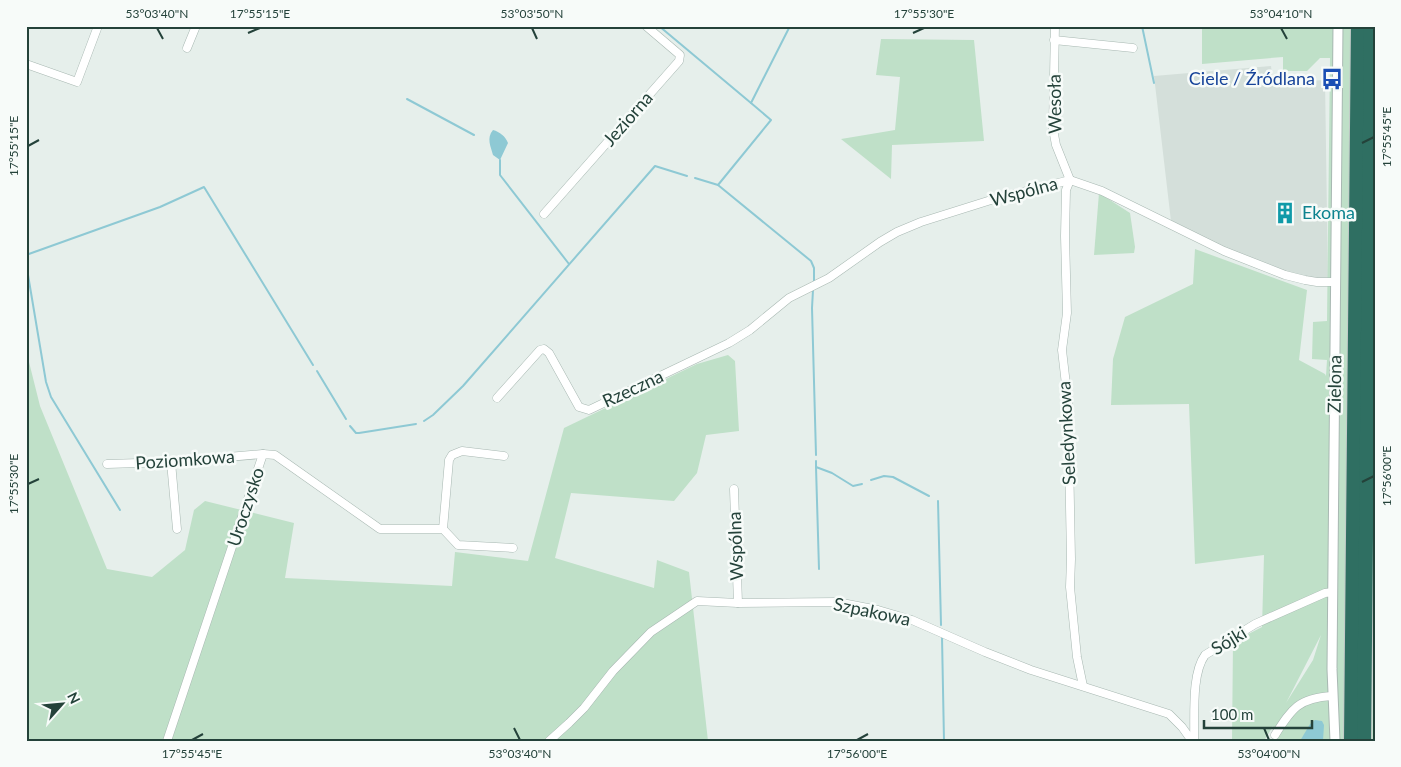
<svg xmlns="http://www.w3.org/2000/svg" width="1401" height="767" viewBox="0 0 1401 767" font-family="Lato,sans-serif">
<rect width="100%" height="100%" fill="#e6efeb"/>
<polygon fill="#d4dfda" points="1271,66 1273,83 1325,80 1328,282 1317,282 1224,251 1171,221 1154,76"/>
<g fill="#bfe0c8" fill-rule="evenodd">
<path d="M 1202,26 L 1352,26 L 1344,741 L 1274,741 L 1273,726 L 1264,741 L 1232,741 L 1233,642 L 1262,627 L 1264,555 L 1195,564 L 1189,404 L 1111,405 L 1113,359 L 1125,317 L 1193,284 L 1195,249 L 1307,290 L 1299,360 L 1325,374 L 1326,376 L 1327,360 L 1312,359 L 1313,322 L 1327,321 L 1330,58 L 1320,58 L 1307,71 L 1283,71 L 1283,57 L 1202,64 ZM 1321,635 L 1313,660 L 1286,703 Z"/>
<polygon points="881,39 974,40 984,141 892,145 891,179 841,139 895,130 900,77 876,75"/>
<polygon points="1099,193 1130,213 1135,247 1134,253 1094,255"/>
<polygon points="26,350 40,406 107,569 152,577 185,550 194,510 205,501 294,523 285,578 452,586 455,552 528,561 564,428 697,364 728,355 735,361 739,431 706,435 697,473 674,501 571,493 555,558 654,588 657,560 689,572 708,741 37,741 26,738"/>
<polygon points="1375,483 1375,741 1372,741"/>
</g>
<g fill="#8ec9d4">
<path d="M 493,130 C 500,132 505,136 508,143 L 500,160 L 493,155 C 491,147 486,138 493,130 Z"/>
<polygon points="1315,720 1322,721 1324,725 1323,741 1300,741 1310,724"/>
</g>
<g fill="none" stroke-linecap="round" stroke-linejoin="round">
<g stroke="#8ec9d4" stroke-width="2">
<polyline points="659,26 751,103"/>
<polyline points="1142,26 1154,83"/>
<polyline points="407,99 474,135"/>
<polyline points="500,160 500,175 569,264"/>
<polyline points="695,178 718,185 811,261 814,268 814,281"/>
<polyline points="718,185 771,120 751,103 790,26"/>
<polyline points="26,255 160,207 204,187 313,365"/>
<polyline points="26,263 46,382 51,397 120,510"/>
<polyline points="813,290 812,308 816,455"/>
<polyline points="317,371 346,419"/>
<polyline points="424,421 433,415 463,386 655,166 687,176"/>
<polyline points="350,426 356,433 359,433 416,424"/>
<polyline points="816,461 816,467 832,473 853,486 862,484"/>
<polyline points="816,467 819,569"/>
<polyline points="871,480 884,476 893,477 929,496"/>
<polyline points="938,501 941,625"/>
<polyline points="942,637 944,741"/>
</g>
<g stroke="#a8b8b2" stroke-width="9">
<g id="minor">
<polyline points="1055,26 1053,129 1056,145 1070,180 1066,190 1065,236 1067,313 1062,350 1068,402 1071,559 1070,587 1077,657 1083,686"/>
<polyline points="1054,40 1133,48"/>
<polyline points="187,48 196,26"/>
<polyline points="26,64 77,82 98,26"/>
<polyline points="544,214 679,61 680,55 646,26"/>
<polyline points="497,398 540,350 544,349 549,353 579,407 589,410 729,343 750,330 789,298 829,278 880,242 897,232 921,222 991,200 1070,180 1102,191 1224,251 1285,275 1305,280 1317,282 1336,282"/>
<polyline points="171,462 177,529"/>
<polyline points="107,464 171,462 263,454"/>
<polyline points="734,489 738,603"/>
<polyline points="443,529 449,460 452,455 462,451 504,456"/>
<path d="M 1275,735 C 1292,708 1299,698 1332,696"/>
<polyline points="167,741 263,454 275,455 380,529 443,529 458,545 513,548"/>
<polyline points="549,741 569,723 584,708 613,671 651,632 697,601 738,603 837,602 878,610 912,620 985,652 1031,670 1169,714 1182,727 1192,741"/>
<path d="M 1194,741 C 1195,717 1191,674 1205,655 L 1255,624 L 1325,593 L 1333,592"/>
</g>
</g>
<g stroke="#a8b8b2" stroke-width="11">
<polyline id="tertiary" points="1335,741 1332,669 1338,26"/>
</g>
<g stroke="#c2cac8" stroke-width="16">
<g id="motorway">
<polyline points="1351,741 1358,26"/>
<polyline points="1364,741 1371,26"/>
</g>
</g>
<use href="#minor" stroke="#fff" stroke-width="8"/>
<use href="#tertiary" stroke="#fff" stroke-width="9"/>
<use href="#motorway" stroke="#2f6f62" stroke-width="14"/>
</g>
<path fill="none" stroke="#24423a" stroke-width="2" d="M 157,28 L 163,39M 532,28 L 537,39M 1281,28 L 1287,39M 248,33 L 260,28M 913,33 L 924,28M 1362,143 L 1374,137M 28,146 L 39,140M 1362,482 L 1374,476M 28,484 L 39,479M 514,728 L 520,740M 1264,728 L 1269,740M 192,740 L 203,734M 857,740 L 868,734"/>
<defs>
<g id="bus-bare" transform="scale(1.725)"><path d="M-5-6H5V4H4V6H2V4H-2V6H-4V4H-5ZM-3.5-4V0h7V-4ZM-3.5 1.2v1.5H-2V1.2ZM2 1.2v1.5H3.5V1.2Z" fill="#1a4fb4" stroke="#f7fbf9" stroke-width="2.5" paint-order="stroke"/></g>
<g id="building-bare" transform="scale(1.725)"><path d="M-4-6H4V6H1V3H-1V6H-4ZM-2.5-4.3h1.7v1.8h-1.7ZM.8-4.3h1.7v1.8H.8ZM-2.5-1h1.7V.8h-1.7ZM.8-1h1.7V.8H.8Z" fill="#0f9aa8" stroke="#f7fbf9" stroke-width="2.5" paint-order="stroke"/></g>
</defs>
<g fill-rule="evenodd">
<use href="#bus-bare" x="1332" y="79"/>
<use href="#building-bare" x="1285" y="213"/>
</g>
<g text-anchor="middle" stroke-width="5" stroke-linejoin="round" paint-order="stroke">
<g font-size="18" fill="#164399" stroke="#f7fbf9" text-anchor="end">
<text x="1315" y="85">Ciele / Źródlana</text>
</g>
<g font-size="18" fill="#24423a" stroke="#f7fbf9">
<text transform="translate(1055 104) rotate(-91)" y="6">Wesoła</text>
<text transform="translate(628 119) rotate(-49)" y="6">Jeziorna</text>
<text transform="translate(1024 192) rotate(-15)" y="6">Wspólna</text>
<text transform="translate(1335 384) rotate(-89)" y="6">Zielona</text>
<text transform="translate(633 389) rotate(-25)" y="6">Rzeczna</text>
<text transform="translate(1067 433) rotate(-93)" y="6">Seledynkowa</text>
<text transform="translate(185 460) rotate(-4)" y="6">Poziomkowa</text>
<text transform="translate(246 507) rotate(-72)" y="6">Uroczysko</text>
<text transform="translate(736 546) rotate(-92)" y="6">Wspólna</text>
<text transform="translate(872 612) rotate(12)" y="6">Szpakowa</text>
<text transform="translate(1229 641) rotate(-31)" y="6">Sójki</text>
</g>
<g font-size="18" fill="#0d838f" stroke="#f7fbf9" text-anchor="start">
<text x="1302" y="219">Ekoma</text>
</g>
</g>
<rect width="1401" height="767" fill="none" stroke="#f7fbf9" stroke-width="55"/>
<g transform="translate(62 704) rotate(63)" stroke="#f7fbf9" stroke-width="4" paint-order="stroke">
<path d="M0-4L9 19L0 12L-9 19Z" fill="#24423a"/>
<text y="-8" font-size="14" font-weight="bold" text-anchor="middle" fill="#24423a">N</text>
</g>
<path d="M1204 720v8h108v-8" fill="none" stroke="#24423a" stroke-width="2.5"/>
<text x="1211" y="720" font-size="15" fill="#24423a" stroke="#f7fbf9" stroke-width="4" paint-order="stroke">100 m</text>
<rect x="28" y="28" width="1346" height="712" fill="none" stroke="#24423a" stroke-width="2"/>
<g font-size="12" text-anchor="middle" fill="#24423a">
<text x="157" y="18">53°03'40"N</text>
<text x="260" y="18">17°55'15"E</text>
<text x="532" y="18">53°03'50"N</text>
<text x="924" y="18">17°55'30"E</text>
<text x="1281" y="18">53°04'10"N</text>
<text transform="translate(1387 137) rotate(-90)" y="4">17°55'45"E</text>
<text transform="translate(14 146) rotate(-90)" y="4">17°55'15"E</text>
<text transform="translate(1387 476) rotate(-90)" y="4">17°56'00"E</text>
<text transform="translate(14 484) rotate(-90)" y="4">17°55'30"E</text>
<text x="192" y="758">17°55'45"E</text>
<text x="520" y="758">53°03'40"N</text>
<text x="857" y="758">17°56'00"E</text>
<text x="1269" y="758">53°04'00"N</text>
</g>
</svg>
